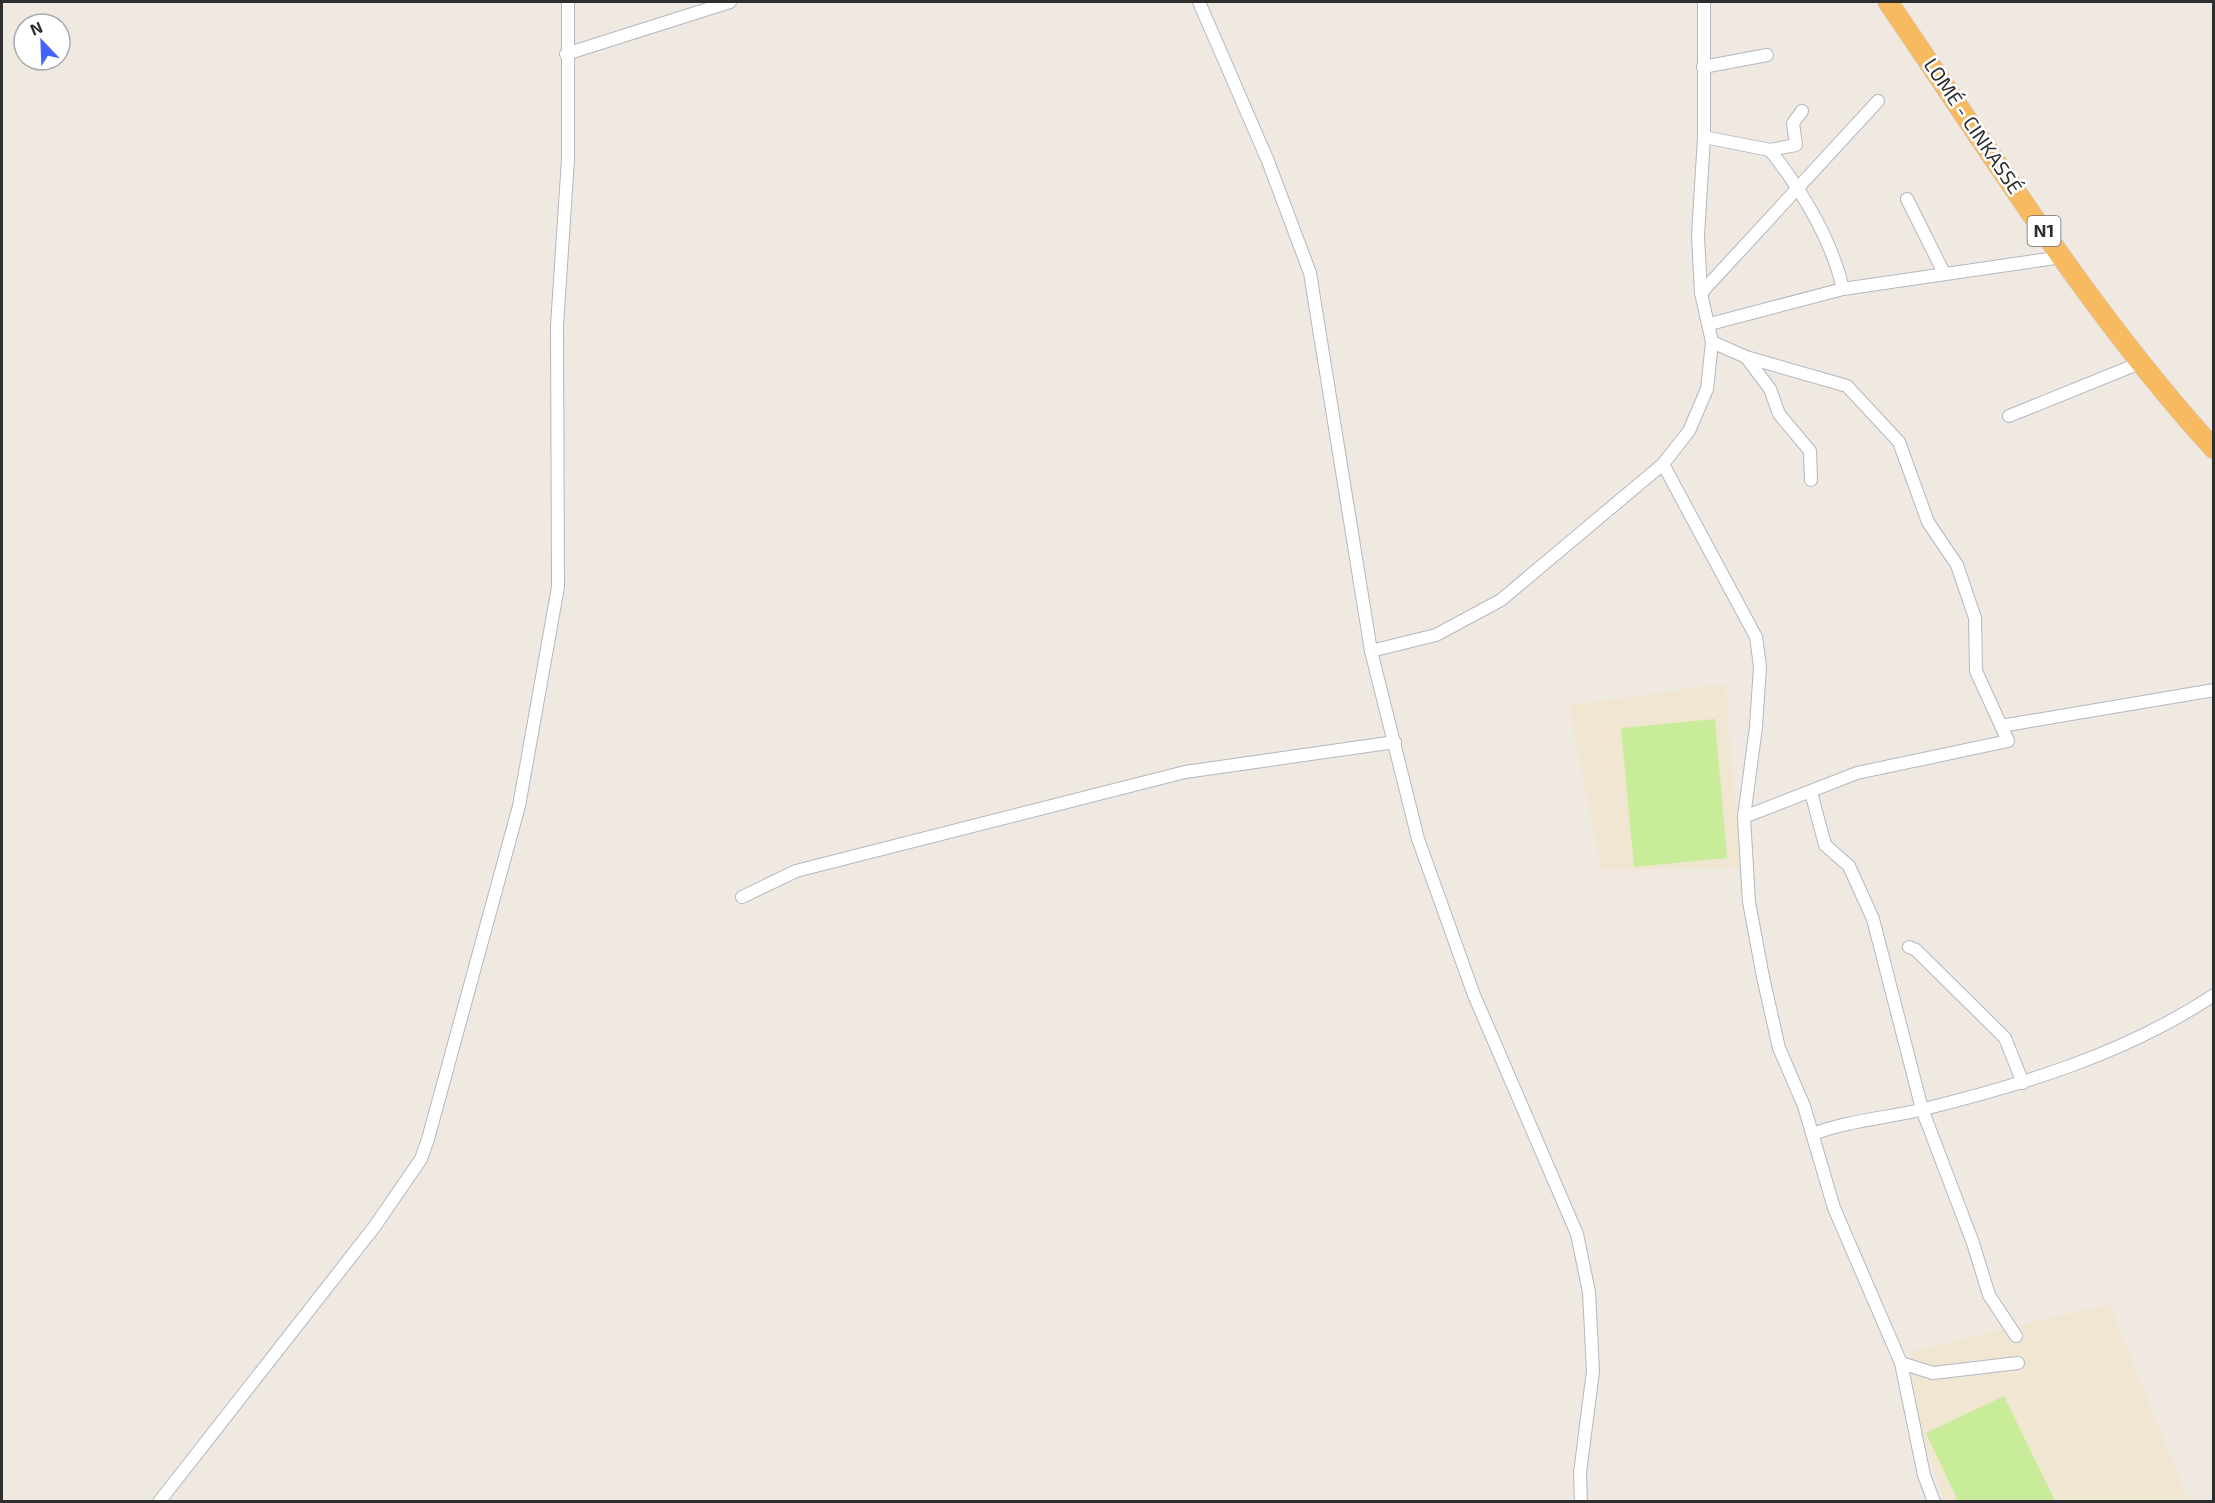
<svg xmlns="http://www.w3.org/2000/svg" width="2215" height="1503" viewBox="0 0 2215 1503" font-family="'Exo 2',sans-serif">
<rect width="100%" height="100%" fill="#efe9e1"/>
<g fill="#f0e6d1">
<polygon points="1725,684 1741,868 1601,870 1569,705"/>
<polygon points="2109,1304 2189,1501 1944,1501 1921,1432 1909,1352"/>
</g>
<g fill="#c9ec9a">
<polygon points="1715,719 1727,858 1634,867 1621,728"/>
<polygon points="2004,1396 2055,1501 1958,1501 1926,1433"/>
</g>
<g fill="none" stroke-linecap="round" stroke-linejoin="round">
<g stroke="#b4b7c1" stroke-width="14">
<g id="minor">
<polyline points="1199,2 1268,161 1310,273 1371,651 1418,839 1474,995 1577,1234 1589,1292 1593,1371 1580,1473 1581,1502"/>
<polyline points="1704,2 1704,137 1698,236 1701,293 1712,342 1707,389 1689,431 1663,464 1756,637 1760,666 1756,727 1744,817 1749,902 1763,977 1779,1048 1804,1106 1834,1208 1901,1363 1924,1475 1934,1502"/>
<polyline points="566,54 730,2"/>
<polyline points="1703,67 1767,55"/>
<polyline points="1704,137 1770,150 1796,145 1793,123 1802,111"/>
<path d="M 1770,150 C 1802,191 1831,237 1843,289"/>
<polyline points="1907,199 1944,273"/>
<polyline points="1701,293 1878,101"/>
<polyline points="1710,324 1843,289 2062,257"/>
<polyline points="1712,342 1746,357 1770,389 1779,414 1810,451 1811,480"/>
<polyline points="2009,416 2140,363"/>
<polyline points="1371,651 1436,635 1501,600 1663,464"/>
<polyline points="2001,726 2214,690"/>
<polyline points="1811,792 1825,845 1849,866 1873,919 1922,1109 1973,1243 1989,1295 2016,1336"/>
<polyline points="1744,817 1857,773 2008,741 1976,671 1975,618 1957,565 1928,522 1899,442 1847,386 1746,357"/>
<polyline points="742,897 796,871 1185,772 1395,742"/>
<polyline points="1909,947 1916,950 2005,1038 2023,1083"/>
<path d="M 1813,1134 C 1847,1121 1885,1118 1920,1110 C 2022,1085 2125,1054 2214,995"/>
<polyline points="1901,1363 1933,1373 2018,1363"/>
<polyline points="159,1502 375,1226 421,1159 428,1139 519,806 558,587 557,326 568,159 568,2"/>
</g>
</g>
<g stroke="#c9c9c9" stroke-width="21">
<path id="trunk" d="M 1888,2 C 1992,154 2090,313 2214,449"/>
</g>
<use href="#minor" stroke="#fff" stroke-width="12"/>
<use href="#trunk" stroke="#f8ba60" stroke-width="20"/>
</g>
<g text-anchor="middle" stroke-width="5" stroke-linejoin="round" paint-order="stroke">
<rect fill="#fff" stroke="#6d6d6d" stroke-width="1.5" x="2027.5" y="216" width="33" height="30" rx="4.5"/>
<g font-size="18" font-weight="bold" fill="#2e2e2e">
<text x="2044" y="237">N1</text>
</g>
<g font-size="20" fill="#2e2e2e" stroke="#fff">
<text transform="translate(1973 126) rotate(56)" y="7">LOMÉ - CINKASSÉ</text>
</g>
</g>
<rect width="2215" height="1503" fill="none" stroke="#2e2e2e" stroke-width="6"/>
<g transform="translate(42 42) rotate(337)"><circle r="28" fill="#ffffff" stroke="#ababab" stroke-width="1.5"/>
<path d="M0-4.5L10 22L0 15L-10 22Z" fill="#4264fb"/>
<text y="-9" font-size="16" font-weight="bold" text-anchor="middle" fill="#2e2e2e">N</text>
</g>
</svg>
